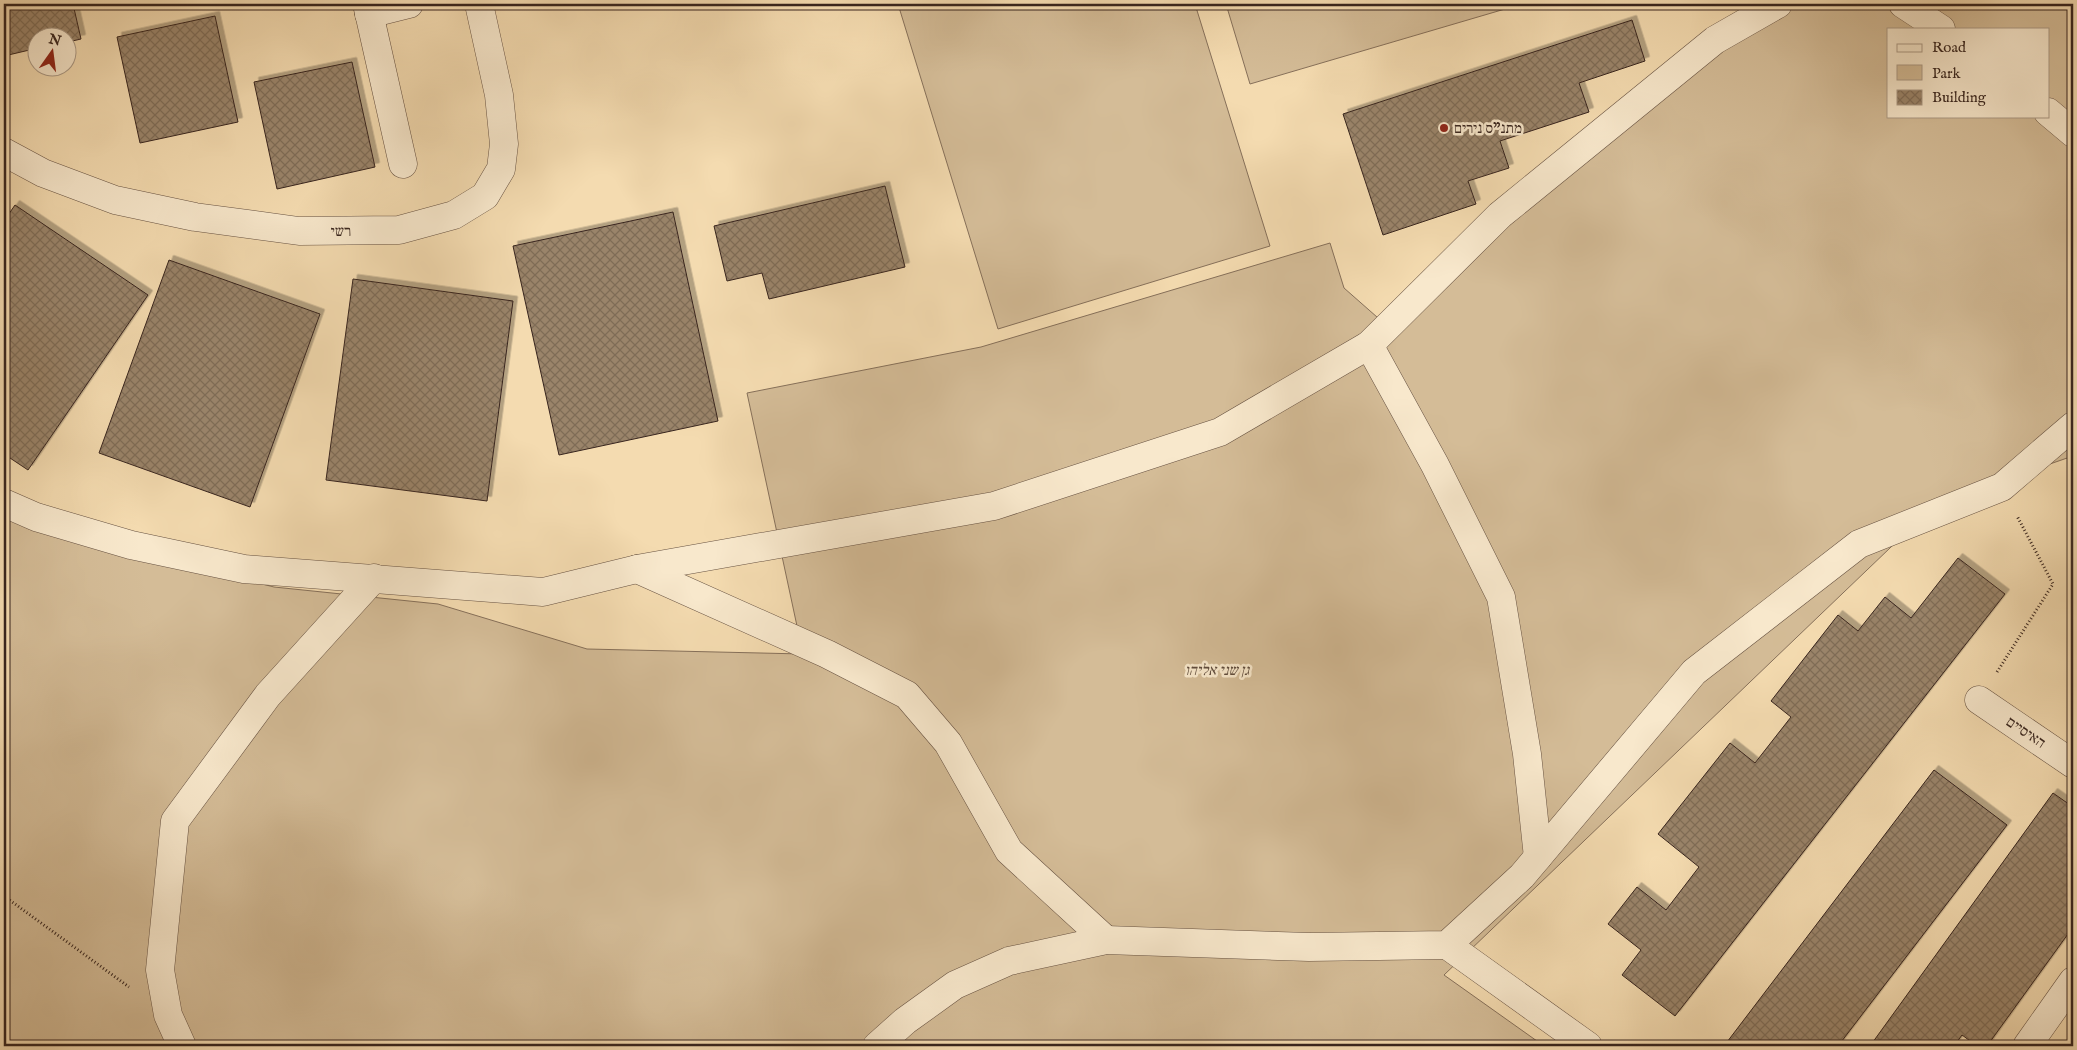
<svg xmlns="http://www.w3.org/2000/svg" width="2077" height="1050" viewBox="0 0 2077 1050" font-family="'IM FELL English','Frank Ruhl Libre',serif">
<defs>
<pattern id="building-cross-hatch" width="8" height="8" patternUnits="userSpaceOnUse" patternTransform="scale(1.25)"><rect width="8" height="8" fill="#9a846a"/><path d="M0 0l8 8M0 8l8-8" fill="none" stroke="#7f6c57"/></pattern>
<filter id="shadow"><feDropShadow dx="4.5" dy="-4.5" stdDeviation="0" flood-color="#0004"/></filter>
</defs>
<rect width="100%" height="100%" fill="#f4dbb0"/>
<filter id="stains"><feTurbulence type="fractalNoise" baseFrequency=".004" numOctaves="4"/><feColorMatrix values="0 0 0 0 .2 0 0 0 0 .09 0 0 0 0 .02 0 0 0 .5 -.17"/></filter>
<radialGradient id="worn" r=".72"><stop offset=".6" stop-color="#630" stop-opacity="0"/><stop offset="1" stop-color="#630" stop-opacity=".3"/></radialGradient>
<g fill="#d4bc97" stroke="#86705a" fill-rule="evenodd">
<polygon points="898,4 1195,4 1270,246 998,329"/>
<polygon points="1226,4 1522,4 1250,84"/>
<path d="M 1753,4 L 2073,4 L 2073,456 L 1937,503 L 1444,975 L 1544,1046 L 4,1046 L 4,514 L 39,528 L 274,587 L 438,604 L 587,649 L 803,654 L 747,393 L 981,347 L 1330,243 L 1344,288 L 1394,332 L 1495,237 L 1715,55 ZM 1888,29 L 2048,29 L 2048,116 L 1888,116 Z"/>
</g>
<g fill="url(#building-cross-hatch)" stroke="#38251e" filter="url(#shadow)">
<polygon points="4,4 73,4 81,39 68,42 68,38 38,38 38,48 4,56"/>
<polygon points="215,16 238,122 140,143 117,37"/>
<polygon points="1632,20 1645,61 1579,83 1589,112 1500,141 1509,168 1468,181 1476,204 1383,235 1343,114"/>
<polygon points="352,62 375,167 277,189 254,82"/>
<polygon points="885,186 905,267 769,299 762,273 727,281 714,226"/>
<polygon points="15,205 148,295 28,470 4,454 4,221"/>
<polygon points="673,212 718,421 559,455 513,246"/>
<polygon points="169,260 320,314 250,507 99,453"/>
<polygon points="353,279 513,301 487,501 326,480"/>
<polygon points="1958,558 2005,594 1675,1016 1622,975 1641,950 1608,924 1637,887 1666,910 1699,867 1658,834 1730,743 1755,763 1791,717 1771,701 1838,615 1858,631 1885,597 1911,618"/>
<polygon points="1934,770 2007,825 1838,1046 1724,1046"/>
<polygon points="2053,793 2073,807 2073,927 1987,1046 1977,1046 1962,1035 1954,1046 1870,1046"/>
</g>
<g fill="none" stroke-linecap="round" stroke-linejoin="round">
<g stroke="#675242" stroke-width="29">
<g id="minor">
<polyline points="367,4 403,164"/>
<polyline points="1903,4 1941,29"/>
<polyline points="369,14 409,4"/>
<polyline points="2048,112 2073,133"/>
<polyline points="4,152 43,173 115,200 195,217 299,231 399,230 454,215 485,196 501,169 504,144 499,95 479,4"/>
<polyline points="1369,345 1435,465 1501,597 1527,754 1538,857"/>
<polyline points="4,503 36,517 131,545 244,569 543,592 637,569 994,506 1220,432 1369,345 1500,215 1715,40 1778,4"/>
<polyline points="637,569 827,654 907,695 948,743 1009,851 1106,940"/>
<polyline points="1979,700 2073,764"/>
<polyline points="1447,945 1588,1046"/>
<polyline points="182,1046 168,1015 160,970 175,821 268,695 374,578"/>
<polyline points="877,1046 905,1021 955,985 1009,961 1106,940 1309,947 1447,945 1522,876 1694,672 1859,544 2002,487 2073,426"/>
<polyline points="2027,1046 2073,981"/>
</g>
</g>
<g stroke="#38251e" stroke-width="3" stroke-dasharray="1 2.5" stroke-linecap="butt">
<polyline points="1997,672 2053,584 2017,516"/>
<polyline points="4,896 129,987"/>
</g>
<use href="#minor" stroke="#f8e8cc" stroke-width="28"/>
</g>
<circle fill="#8f2418" stroke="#f8e8cc" stroke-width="2" cx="1444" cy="128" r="5"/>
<g text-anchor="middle" stroke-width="5" stroke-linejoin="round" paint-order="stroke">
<g font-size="15" fill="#38251e" stroke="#f8e8cc" text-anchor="start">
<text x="1454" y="133">מתנ"ס נירים</text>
</g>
<g font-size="15" fill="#38251e" stroke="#f8e8cc">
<text transform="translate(341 231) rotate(-1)" y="5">רשי</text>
<text transform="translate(2026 732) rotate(34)" y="5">האיסיים</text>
</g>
<g font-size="15" font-style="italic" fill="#5f4b3c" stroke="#f8e8cc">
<text x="1217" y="675">גן שני אליהו</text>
</g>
</g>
<rect width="2077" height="1050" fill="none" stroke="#f4dbb0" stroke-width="20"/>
<rect x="5" y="5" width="2067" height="1040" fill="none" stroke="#38251e" stroke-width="2.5"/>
<rect x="10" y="10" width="2057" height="1030" fill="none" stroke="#38251e"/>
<rect x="1887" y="28" width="162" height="90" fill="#f8e8cc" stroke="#ab9a86"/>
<rect x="1897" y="44" width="25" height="8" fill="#f8e8cc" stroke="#ab9a86"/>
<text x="1932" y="52" font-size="15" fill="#38251e">Road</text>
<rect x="1897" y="65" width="25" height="15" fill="#d4bc97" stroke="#ab9a86"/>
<text x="1932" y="78" font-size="15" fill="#38251e">Park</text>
<rect x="1897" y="90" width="25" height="15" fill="url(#building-cross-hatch)" stroke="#ab9a86"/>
<text x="1932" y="102" font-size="15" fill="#38251e">Building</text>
<g transform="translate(52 52) rotate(14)"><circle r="24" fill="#f8e8cc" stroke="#ab9a86"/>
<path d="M0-4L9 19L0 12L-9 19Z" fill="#8f2418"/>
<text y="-8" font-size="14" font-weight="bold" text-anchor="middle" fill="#38251e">N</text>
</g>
<rect width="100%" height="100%" filter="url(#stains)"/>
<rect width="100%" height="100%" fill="url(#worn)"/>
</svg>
